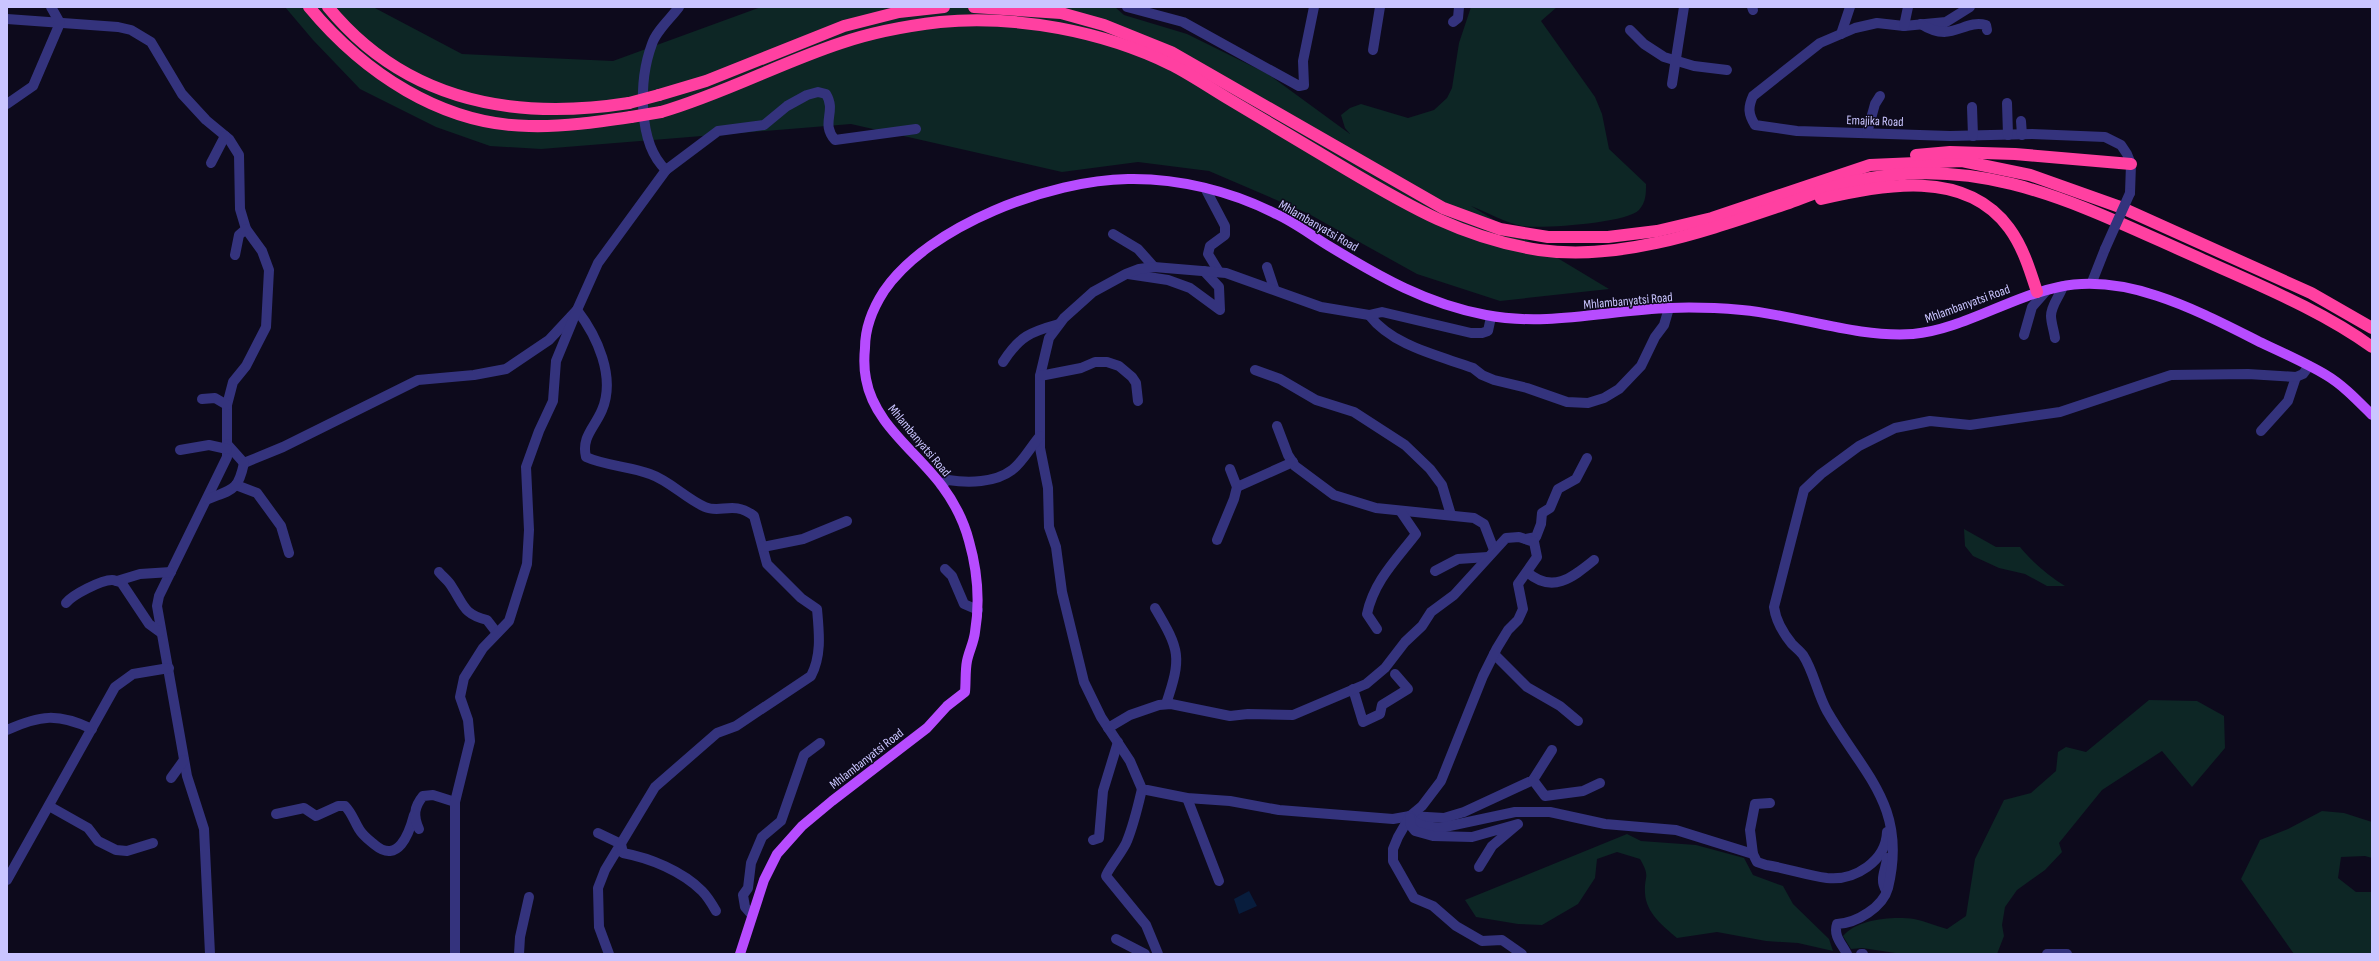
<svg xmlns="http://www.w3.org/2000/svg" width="2379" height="961" viewBox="0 0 2379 961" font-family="'Sofia Sans Condensed',sans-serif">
<rect width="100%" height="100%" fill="#0d0a1c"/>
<g fill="#0d2625">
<path d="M 285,7 L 373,7 L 462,54 L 613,61 L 761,7 L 1115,7 L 1124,15 L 1187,34 L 1268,74 L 1350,134 L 1345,128 L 1341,115 L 1350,108 L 1361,104 L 1408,118 L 1434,110 L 1447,98 L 1452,88 L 1459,43 L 1471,7 L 1557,7 L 1541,21 L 1595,97 L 1602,114 L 1609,149 L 1646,184 C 1646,194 1646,202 1639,210 C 1627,223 1542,229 1522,226 C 1506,223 1487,212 1471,206 L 1609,289 L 1500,301 L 1417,274 L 1309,214 L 1209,171 L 1138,162 L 1062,172 L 851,124 L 541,149 L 490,146 L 436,127 L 360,89 L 313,40 Z"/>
<path d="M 1964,529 L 1996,547 L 2020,547 C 2033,563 2048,575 2065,586 L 2047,586 L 2025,574 L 1999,568 L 1973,556 L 1965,546 Z"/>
<path d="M 2149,700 L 2197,701 L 2224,716 L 2225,748 L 2192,787 L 2162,751 L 2102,790 L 2059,843 L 2062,852 L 2045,870 L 2017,890 L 2005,907 L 2002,925 L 2004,936 L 1997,954 L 1902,954 L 1862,948 L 1851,949 L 1843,936 C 1857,919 1893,916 1914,919 C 1925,921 1936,926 1947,929 L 1966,916 L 1975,859 L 2004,800 L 2031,793 L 2056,771 L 2058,752 L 2066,747 L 2086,752 Z"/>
<polygon points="2322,811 2344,813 2372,822 2372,858 2365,856 2341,857 2338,878 2356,892 2372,892 2372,954 2294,954 2241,879 2260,840 2288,829"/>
<path d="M 1627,834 L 1641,841 L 1696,845 L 1744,858 L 1753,875 L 1783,886 L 1793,904 L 1829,939 L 1833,951 L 1798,943 L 1766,941 L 1717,932 L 1677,938 C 1663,926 1646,913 1645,893 C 1644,875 1651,878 1640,859 L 1617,852 L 1597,859 L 1595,878 L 1578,904 L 1542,925 L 1518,924 L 1476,917 L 1465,900 Z"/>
</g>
<polygon fill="#081d3d" points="1249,891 1257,906 1239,914 1234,899"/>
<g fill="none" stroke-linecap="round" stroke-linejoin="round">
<g stroke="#34337d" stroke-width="10">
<polyline points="1127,7 1183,22 1299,86 1304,85 1303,61 1314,7"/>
<polyline points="1752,7 1753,10"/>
<path d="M 1970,7 L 1946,22 L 1904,26 L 1877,23 L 1855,28 L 1820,43 L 1753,96 C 1748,107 1748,114 1755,125 L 1797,131 L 1950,136 L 2032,134 L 2105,137 L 2121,145 L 2127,154 L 2131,164 L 2130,193"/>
<polyline points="7,19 118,27 131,30 151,42 182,94 206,120 229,139 239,155 240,209 246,229 262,251 269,270 266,327 246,366 233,382 227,405 227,457 159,596 157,606 187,776 204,829 210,954"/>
<polyline points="1453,22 1458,18 1459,7"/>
<path d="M 1921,24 C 1952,44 1963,19 1986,25 L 1987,30"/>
<polyline points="1904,26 1908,7"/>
<polyline points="1630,30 1644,44 1664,57 1694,66 1727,70"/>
<polyline points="1841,34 1850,7"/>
<polyline points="1373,50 1380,7"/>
<polyline points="1672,84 1684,7"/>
<polyline points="2007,103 2008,135"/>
<polyline points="7,104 33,86 60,23 51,7"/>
<polyline points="1972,107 1973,136"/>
<polyline points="2021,121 2022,135"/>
<polyline points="1867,133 1875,104 1880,96"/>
<polyline points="211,163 225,136"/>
<path d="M 666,170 C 637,143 639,79 652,44 C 656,31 671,18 679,7"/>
<polyline points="1205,188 1225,226 1225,235 1210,246 1208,254 1219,272"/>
<polyline points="1113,234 1138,249 1154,267"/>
<polyline points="235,255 239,235 246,229"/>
<polyline points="1267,267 1274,288"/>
<polyline points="1128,274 1168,280 1190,288 1220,310 1219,287 1204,271"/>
<polyline points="2092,282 2105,249"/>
<path d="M 1369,315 C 1393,346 1437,355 1473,368 L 1482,375 L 1494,380 L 1527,388 L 1567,402 L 1588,403 L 1604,398 L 1619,389 L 1641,366 L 1655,337 L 1664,325 L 1669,308"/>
<polyline points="1491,317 1488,331 1482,333 1471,333 1382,312 1369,315 1321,307 1226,273 1154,267 1139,269 1126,274 1093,292 1064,318 1049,338 1040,376 1040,448 1048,488 1049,527 1056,547 1062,592 1084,682 1101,717 1130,761 1142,789 1187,798 1230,801 1279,810 1393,819 1410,816 1444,818 1464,812 1533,780 1552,750"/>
<polyline points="2024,335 2032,307 2047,290"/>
<path d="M 2055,338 C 2054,331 2051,322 2051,316 C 2051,305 2060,296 2063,286"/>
<path d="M 1003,362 C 1020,336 1030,332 1059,324"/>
<polyline points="1255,370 1280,379 1316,400 1354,412 1405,445 1430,469 1442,485 1451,515"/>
<polyline points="1040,376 1081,368 1095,362 1107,362 1119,366 1132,377 1136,383 1138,401"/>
<polyline points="202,399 215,398 227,405"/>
<polyline points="1277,426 1288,455 1295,466 1334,495 1376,508 1474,518 1484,524 1494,550"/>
<polyline points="2261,431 2288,401 2296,377"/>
<path d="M 227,444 L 244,463 L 283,447 L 418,380 L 474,375 L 506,369 L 549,340 L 577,310 C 597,336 616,377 602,410 C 595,427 581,437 586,457 C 606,466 629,466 650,474 C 670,481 685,498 705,507 C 721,514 733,500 754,516 L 767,564 L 801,598 L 817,609 C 819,632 822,655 811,676 L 736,726 L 717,733 L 655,787 L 605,870 L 598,888 L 599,927 L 609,954"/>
<polyline points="180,450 209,445 227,449"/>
<polyline points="236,485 257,493 281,526 289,553"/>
<path d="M 941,485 L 948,480 C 968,483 995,483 1012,470 C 1023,462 1031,446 1040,436"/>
<polyline points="1237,487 1293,462"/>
<path d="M 208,499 C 233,489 238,491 244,463"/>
<polyline points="1526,539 1536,537 1541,524 1542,513 1550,508 1558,489 1576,479 1587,458"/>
<polyline points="1217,540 1234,499 1237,487 1230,469"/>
<polyline points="763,547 803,539 847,521"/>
<polyline points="945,569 952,576 964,604 978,610"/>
<polyline points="1435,571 1458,559 1488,557"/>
<path d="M 439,572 C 443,577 449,581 452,587 C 464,605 463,614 487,620 L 497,633"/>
<path d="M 1527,572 C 1552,594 1572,578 1594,560"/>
<polyline points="117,581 140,574 171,572"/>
<path d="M 66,603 C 72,595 101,580 112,580 C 115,580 118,582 121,582 L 149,624 L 160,632"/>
<path d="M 1155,608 C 1180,650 1182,657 1166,704"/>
<path d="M 1377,629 L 1367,614 C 1374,581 1396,560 1416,534 L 1401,512"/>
<polyline points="1494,654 1527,687 1560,706 1578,721"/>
<polyline points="1353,689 1363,722 1380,714 1382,705 1408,689 1395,674"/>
<polyline points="1108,728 1130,715 1159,705 1171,704 1230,716 1248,714 1293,715 1366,684 1385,668 1405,642 1422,626 1431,612 1454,595 1506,538 1519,537 1534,542 1537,557 1518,584 1523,609 1518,620 1508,630 1497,648 1483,676 1441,781 1422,806 1410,816 1398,837 1393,849 1393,861 1414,898 1433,906 1456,926 1482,941 1502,940 1522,954"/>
<path d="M 7,730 C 40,715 58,713 92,729"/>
<polyline points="171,778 184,760"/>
<polyline points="1533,780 1545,796 1583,791 1600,783"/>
<path d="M 1142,789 C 1138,806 1134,824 1127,841 C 1124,850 1107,870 1106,876 L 1146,925 L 1158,954"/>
<polyline points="1187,798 1219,881"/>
<polyline points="49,806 88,828 98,841 116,850 127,851 153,843"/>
<path d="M 276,814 L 304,808 L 316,816 L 338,806 L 345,806 C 352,813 354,821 359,829 C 363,836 369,840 375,845 C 398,864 409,834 414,815"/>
<path d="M 1410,816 L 1414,822 L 1424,826 L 1440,828 L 1515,812 L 1550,812 L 1605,824 L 1676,830 L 1753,854 L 1757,862 L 1766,865 C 1786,868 1806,875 1827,878 C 1855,881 1886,861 1887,832"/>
<polyline points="1410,818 1411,826 1415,831 1433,836 1472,837 1518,824 1492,846 1479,867"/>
<path d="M 419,829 C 413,816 414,807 423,796 L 433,795 L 455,802"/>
<path d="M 598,833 L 621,844 L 623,853 C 650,858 682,871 702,891 C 707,896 712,904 716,911"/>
<polyline points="1093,840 1099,838 1103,791 1118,742"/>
<polyline points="1753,854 1750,830 1755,804 1770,803"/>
<polyline points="7,880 115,687 133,674 169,668"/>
<path d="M 1886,890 C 1879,879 1886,870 1887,858"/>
<polyline points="752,915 745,907 743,895 748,888 751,863 762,837 781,821 804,755 820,743"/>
<polyline points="1116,939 1145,954"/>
<path d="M 455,954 L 455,802 L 470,741 L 468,720 L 460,697 L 464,678 L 483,648 L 509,621 L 527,564 L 529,530 L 526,467 L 539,431 L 553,401 L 556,361 L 577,310 L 598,263 L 666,170 L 718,131 L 764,125 L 787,106 L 807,95 L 818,92 L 826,94 C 837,112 820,123 835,140 L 916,129"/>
<polyline points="519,954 520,937 529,897"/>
<path d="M 1847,954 C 1842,944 1833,936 1837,924 C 1857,923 1883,907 1888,888 C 1908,806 1863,774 1827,711 C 1817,693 1814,672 1803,655 C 1800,651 1796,648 1792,644 C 1783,633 1776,622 1774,607 L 1804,490 L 1821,474 L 1859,446 L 1895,428 L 1930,421 L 1970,425 L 2060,412 L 2171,375 L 2248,374 L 2296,377 L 2303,374 L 2309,366"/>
<polyline points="1861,954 1863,954"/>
<polyline points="2047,954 2067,954"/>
</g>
<path stroke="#b74cff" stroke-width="10" d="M 740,954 L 764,880 L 777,854 L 802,826 L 832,801 L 927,728 L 947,706 L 965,692 C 966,682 965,671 967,661 C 969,651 974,642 975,632 C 980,602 977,569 969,541 C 964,522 954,502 942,486 C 916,451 874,424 866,379 C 864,369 864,358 865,348 C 865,327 873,308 884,291 C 929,225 1051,180 1128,179 C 1178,178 1231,191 1276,214 C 1294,222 1311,235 1329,246 C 1380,277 1427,304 1486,315 C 1547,327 1609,310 1670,308 C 1693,307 1718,308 1742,310 C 1798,315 1856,338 1913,334 C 1961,330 2010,297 2059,287 C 2128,272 2202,313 2262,343 C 2283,353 2306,363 2326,375 C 2343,385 2358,401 2372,415"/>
<g stroke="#ff40a1" stroke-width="12">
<path d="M 309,7 C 363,72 441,125 529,126 C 563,127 597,122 631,117"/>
<path d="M 328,7 C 405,101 514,121 629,103"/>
<polyline points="974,7 1061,13 1104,25 1171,52 1443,208 1500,229 1548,237 1608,237 1657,231 1712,218 1870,165 1962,161 2030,175 2120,207 2311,293 2372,328"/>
<polyline points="659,95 706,81 844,26 899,12 944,7"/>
<path d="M 661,112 C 723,94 780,63 841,43 C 873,32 906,26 940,22 C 1017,15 1103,31 1172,65 C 1191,75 1209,87 1227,98 C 1267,122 1306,145 1346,169 C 1410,207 1463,238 1539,250 C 1623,262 1711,229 1789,203 C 1809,196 1829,187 1850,182 C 1985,151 2082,207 2201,259 C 2258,285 2321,310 2372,347"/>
<polyline points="1916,155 1950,152 2015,154 2131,164"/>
<path d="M 1821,199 C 1883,185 1965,168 2009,228 C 2023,247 2030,270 2037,292"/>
</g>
<polyline stroke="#34337d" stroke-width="10" points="2105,249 2130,193"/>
<g stroke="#ff40a1" stroke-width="12">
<polyline points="629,103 659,95"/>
<polyline points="631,117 661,112"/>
</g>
</g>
<g text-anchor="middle" stroke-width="3" stroke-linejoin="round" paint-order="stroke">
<g font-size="13" fill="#cac5ff" stroke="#0d0a1c">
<text transform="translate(1875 120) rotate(2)" y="5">Emajika Road</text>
<text transform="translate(1319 225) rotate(30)" y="5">Mhlambanyatsi Road</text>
<text transform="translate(1628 300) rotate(-5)" y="5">Mhlambanyatsi Road</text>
<text transform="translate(1967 303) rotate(-20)" y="5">Mhlambanyatsi Road</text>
<text transform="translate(920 440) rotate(50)" y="5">Mhlambanyatsi Road</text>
<text transform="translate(866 758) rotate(-38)" y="5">Mhlambanyatsi Road</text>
</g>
</g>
<rect width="2379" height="961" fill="none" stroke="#cac5ff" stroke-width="16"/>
</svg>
